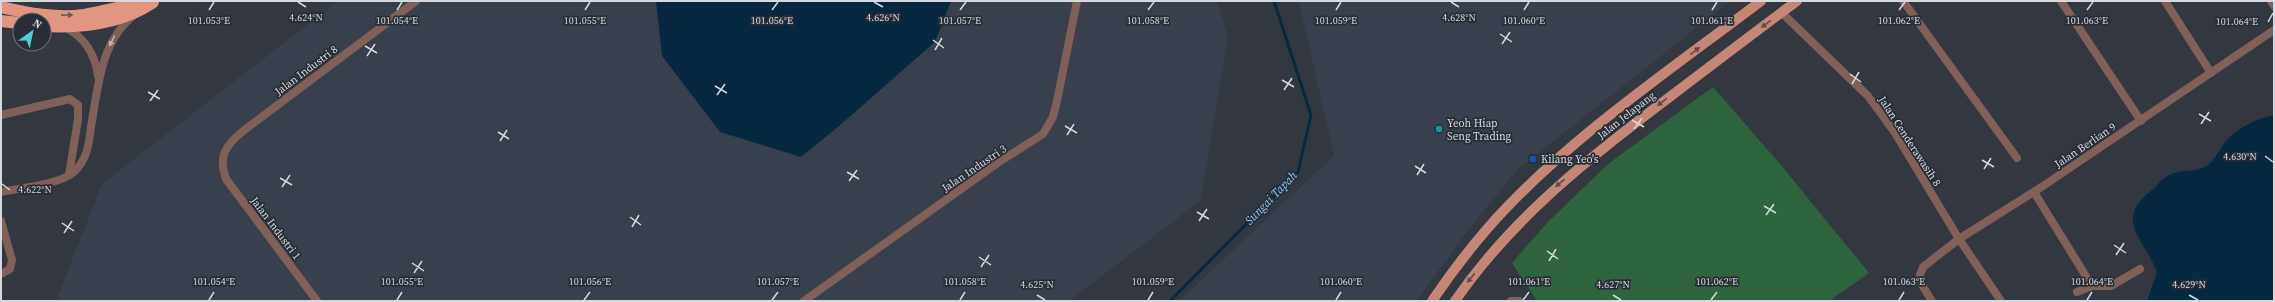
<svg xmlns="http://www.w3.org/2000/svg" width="2275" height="302" viewBox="0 0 2275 302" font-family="'Source Serif 4',serif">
<rect width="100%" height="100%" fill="#333840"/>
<g fill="#38404e">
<polygon points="338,1 1217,1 1228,37 1200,201 1069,301 56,301 102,184"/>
<polygon points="1299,1 1730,1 1517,170 1473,224 1416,301 1179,301 1334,156"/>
</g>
<polygon fill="#2f653e" points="1713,87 1780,164 1869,273 1829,301 1537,301 1512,263 1548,222 1608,164"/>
<g fill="#072940">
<polygon points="656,1 951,1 935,42 838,127 801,157 720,132 662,56"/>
<path d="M 2274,115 L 2274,301 L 2147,301 L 2157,272 C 2144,238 2112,220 2153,189 C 2159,184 2163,177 2171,174 C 2182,169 2195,173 2206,166 C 2216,160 2219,148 2227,140 C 2237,128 2258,118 2274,115 Z"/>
</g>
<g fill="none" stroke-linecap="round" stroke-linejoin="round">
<polyline stroke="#072940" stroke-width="3" points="1170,301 1298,172 1311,115 1274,1"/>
<g stroke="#806058" stroke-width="8">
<polyline points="1903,1 2017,158"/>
<polyline points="2061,1 2141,121"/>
<polyline points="2165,1 2211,73"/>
<polyline points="2271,1 2274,6"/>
<polyline points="1781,12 1868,96 1895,133 1959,239 2001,301"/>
<path d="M 66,28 C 86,38 95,55 98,76"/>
<polyline points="1,115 70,99 78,105 78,119 69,175"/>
<path d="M 1,192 C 21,188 58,185 74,172 C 87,160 89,144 91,127 C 98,88 100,43 133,16"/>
<polyline points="2034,192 2092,286"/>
<polyline points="1,221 12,260 10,269 1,274"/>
<polyline points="2077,292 2092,286 2111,286 2140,269"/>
<path d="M 317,301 L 226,179 C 218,156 225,146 243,131 L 416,1"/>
<polyline points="804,301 999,162 1043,134 1053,117 1057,101 1077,1"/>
<polyline points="1511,301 1519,301"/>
<polyline points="1932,301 1922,285 1920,275 1923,267 1959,239 2043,186 2274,30"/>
</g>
<g stroke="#c68676" stroke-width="10">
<path d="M 1432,301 C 1449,276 1467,252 1487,229 C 1563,142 1669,71 1761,1"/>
<path d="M 1455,301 C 1512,218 1591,156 1671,96 C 1713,64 1755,32 1797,1"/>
</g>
<g stroke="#e29581" stroke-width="12">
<path d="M 1,7 C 27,13 57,19 84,15 C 107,11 129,4 153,2"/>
<polyline points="1,21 20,23"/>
<path d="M 44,26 C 81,28 120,24 152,3"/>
</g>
</g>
<defs><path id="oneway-solid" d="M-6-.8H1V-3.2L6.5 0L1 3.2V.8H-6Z"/></defs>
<use fill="#735754" href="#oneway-solid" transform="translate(67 15) rotate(-1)"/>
<g fill="#604c4c">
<use href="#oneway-solid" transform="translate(1766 24) rotate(143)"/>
<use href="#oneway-solid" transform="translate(1695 51) rotate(-38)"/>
<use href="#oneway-solid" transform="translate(1662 102) rotate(143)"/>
<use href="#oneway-solid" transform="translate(1560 183) rotate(140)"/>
<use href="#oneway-solid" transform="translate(1471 278) rotate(128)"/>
</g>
<use fill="#bcb4b6" href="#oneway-solid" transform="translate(112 41) rotate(117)"/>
<path fill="none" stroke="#d5d8de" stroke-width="1.5" d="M 298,2 L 306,7M 874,2 L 883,7M 1451,2 L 1459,7M 209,10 L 214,2M 397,10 L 402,2M 585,10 L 590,2M 772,10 L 778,2M 960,10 L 966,2M 1148,10 L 1154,2M 1336,10 L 1341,2M 1524,10 L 1529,2M 1712,10 L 1717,2M 1899,10 L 1905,2M 2087,10 L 2093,2M 2268,22 L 2273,13M 1500,34 L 1512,42M 933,40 L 944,48M 1502,44 L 1510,32M 365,46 L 377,53M 935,50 L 942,38M 367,56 L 375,44M 1850,74 L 1861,82M 1282,80 L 1294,87M 1852,84 L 1859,72M 715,86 L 727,93M 1284,90 L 1292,78M 148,92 L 160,99M 717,95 L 725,84M 150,101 L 158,90M 2199,114 L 2211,121M 1632,120 L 1644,127M 2201,124 L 2209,112M 1065,126 L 1077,133M 1634,129 L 1642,118M 498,132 L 509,139M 1067,135 L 1074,124M 500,141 L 507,130M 2265,156 L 2273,162M 1982,160 L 1994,167M 1415,166 L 1426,173M 1984,169 L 1991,158M 847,172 L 859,179M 1417,175 L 1424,164M 280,178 L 292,185M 849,181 L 857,170M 2,184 L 10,190M 282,187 L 290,175M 1764,206 L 1776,213M 1197,212 L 1209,219M 1766,215 L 1774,204M 630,217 L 641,225M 1199,221 L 1207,209M 62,223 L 74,231M 632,227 L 639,215M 64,233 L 72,221M 2114,245 L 2126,253M 1547,251 L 1558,259M 2116,255 L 2124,243M 979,257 L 991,265M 1549,261 L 1556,249M 412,263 L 424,271M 981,267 L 989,255M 414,273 L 422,261M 1037,295 L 1045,300M 1613,295 L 1621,300M 2189,295 L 2198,300M 209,300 L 214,292M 397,300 L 402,292M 584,300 L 590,292M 772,300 L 778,292M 960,300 L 965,292M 1148,300 L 1153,292M 1336,300 L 1341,292M 1523,300 L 1529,292M 1711,300 L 1717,292M 1899,300 L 1904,292M 2087,300 L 2092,292"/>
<circle fill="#0f9aa8" stroke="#292d36" stroke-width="1.5" cx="1439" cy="129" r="4"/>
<rect fill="#1a4fb4" stroke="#292d36" stroke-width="1.5" x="1529" y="155" width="8" height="8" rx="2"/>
<g text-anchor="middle" stroke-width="3.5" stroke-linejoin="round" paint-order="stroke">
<g font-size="11" fill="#d5d8de" stroke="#292d36">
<text transform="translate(306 70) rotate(-37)" y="4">Jalan Industri 8</text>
<text transform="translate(1626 115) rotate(-38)" y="4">Jalan Jelapang</text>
<text transform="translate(1910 141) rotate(57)" y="4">Jalan Cenderawasih 8</text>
<text transform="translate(2085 145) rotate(-34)" y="4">Jalan Berlian 9</text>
<text transform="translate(974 168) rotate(-34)" y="4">Jalan Industri 3</text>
<text transform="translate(276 228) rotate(53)" y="4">Jalan Industri 1</text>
</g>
<g font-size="11" fill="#d5d8de" stroke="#292d36" text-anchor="start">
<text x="1447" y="127">Yeoh Hiap<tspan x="1447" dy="13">Seng Trading</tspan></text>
<text x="1541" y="163">Kilang Yeo's</text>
</g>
<g font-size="12" font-style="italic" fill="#87c9ff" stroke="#292d36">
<text transform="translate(1271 198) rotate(-46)" y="4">Sungai Tapah</text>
</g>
</g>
<g font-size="10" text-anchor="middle" fill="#d5d8de" stroke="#292d36" stroke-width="3.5" stroke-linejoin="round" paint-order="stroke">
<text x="1459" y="21">4.628°N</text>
<text x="306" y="21">4.624°N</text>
<text x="883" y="21">4.626°N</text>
<text x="1899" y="24">101.062°E</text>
<text x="209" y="24">101.053°E</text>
<text x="397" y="24">101.054°E</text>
<text x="585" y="24">101.055°E</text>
<text x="772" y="24">101.056°E</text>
<text x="960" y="24">101.057°E</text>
<text x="1148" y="24">101.058°E</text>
<text x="1336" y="24">101.059°E</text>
<text x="1524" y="24">101.060°E</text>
<text x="1712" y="24">101.061°E</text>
<text x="2087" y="24">101.063°E</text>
<text x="2237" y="25">101.064°E</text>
<text x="2240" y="160">4.630°N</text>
<text x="35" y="193">4.622°N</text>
<text x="214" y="285">101.054°E</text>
<text x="402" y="285">101.055°E</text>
<text x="590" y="285">101.056°E</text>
<text x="778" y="285">101.057°E</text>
<text x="965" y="285">101.058°E</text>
<text x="1153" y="285">101.059°E</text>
<text x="1341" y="285">101.060°E</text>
<text x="1529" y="285">101.061°E</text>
<text x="1717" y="285">101.062°E</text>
<text x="1904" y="285">101.063°E</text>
<text x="2092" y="285">101.064°E</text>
<text x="1037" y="288">4.625°N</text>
<text x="1613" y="288">4.627°N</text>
<text x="2189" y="288">4.629°N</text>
</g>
<rect width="2275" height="302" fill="none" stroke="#d5d8de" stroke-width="4"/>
<g transform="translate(32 32) rotate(33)"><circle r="19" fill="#292d36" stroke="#6e7179"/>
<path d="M0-3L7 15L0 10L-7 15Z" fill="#51ccd3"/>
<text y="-6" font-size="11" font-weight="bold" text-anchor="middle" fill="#d5d8de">N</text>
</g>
</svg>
